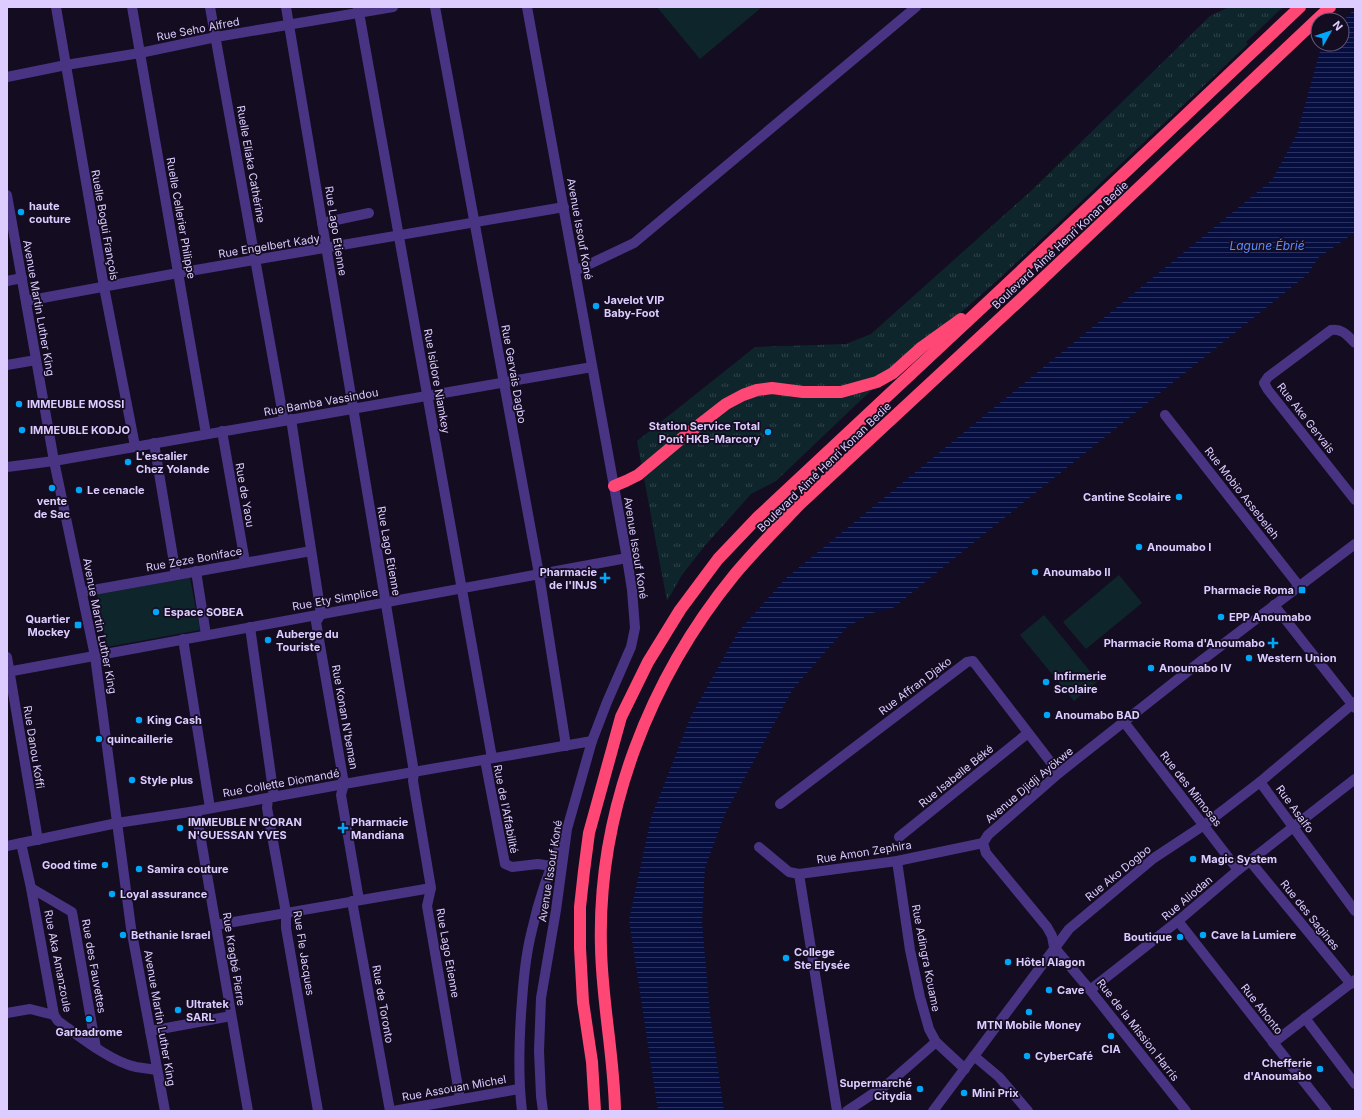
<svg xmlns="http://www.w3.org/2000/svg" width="1362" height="1118" viewBox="0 0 1362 1118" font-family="Inter,sans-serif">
<defs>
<pattern id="grass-tufts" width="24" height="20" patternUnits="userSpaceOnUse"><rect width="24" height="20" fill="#0e262b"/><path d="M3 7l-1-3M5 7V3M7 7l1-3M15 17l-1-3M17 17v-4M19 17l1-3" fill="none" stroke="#31444b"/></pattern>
<pattern id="water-rules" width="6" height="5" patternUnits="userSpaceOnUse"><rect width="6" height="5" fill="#060e40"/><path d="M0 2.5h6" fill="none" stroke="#2a305d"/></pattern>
</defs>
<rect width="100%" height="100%" fill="#140c21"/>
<polygon fill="url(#grass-tufts)" points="1229,7 1283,7 1246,42 1248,44 999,279 862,399 776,481 751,494 703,548 682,575 667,601 637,441 755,347 846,344 871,334 1031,191 1210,16"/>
<g fill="#0e262b">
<polygon points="657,7 762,7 700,59"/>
<polygon points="1119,575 1142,603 1086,649 1063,622"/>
<polygon points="190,578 200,630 107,647 97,594"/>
<polygon points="1044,615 1098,681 1074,701 1020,635"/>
</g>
<polygon fill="url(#water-rules)" points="1355,7 1355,229 1354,233 1318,258 1308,274 993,527 893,608 872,613 847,627 793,689 725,814 705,868 702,922 710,1014 724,1111 658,1111 629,920 651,818 691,716 738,632 785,579 1272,180 1297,134 1322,44 1342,44 1342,20"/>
<polygon fill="#140c21" points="1335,7 1355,7 1355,9 1342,21 1342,20 1331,20"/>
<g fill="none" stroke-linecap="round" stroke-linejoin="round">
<g stroke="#493483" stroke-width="10">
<polyline points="56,7 104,287 135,446"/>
<polyline points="132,7 206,434"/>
<polyline points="210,7 284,421"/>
<polyline points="286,7 414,772 413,781 431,888 427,906 460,1099"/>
<polyline points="358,7 492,758"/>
<polyline points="435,7 539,574 566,746"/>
<polyline points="527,7 627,558 632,590 635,628 631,647 607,702 592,741 567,829 556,910 541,998 539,1051 541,1096 543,1111"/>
<polyline points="7,77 66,65 140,53 216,37 393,7"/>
<polyline points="7,195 54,461 95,656 131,928 165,1111"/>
<polyline points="322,223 369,213"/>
<polyline points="575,271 634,243 916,7"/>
<polyline points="7,281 22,278"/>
<polyline points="26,301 178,273 564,207"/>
<path d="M 1355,343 C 1348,336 1342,328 1331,330 L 1268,377 L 1264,383 L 1268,390 L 1355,500"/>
<polyline points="7,365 36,360"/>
<polyline points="1165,415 1299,586"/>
<polyline points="291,419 321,614 316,622 344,784 341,795 359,900"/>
<polyline points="222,431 245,562"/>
<polyline points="154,443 176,575"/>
<polyline points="7,467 54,461 592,367"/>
<polyline points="196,571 206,635"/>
<polyline points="82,592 311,551"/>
<polyline points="1274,605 1355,708"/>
<polyline points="250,627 274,797"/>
<polyline points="183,639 210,808"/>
<polyline points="7,657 38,840"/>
<polyline points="7,672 627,558"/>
<polyline points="1355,702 1260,782 1355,911"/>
<polyline points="1124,722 1238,870"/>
<polyline points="485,760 505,864 512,867 538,864 551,866"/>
<polyline points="268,798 267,808 286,913 286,928 318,1111"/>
<polyline points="780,804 967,662 973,661 1059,773"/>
<polyline points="196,811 248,1111"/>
<polyline points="899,837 1028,733"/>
<path d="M 21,843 L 31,888 L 54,1015 L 58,1021 C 79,1036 111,1062 136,1067 C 143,1068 150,1069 157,1070"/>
<polyline points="7,846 117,823 196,811 344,784 592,741"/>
<polyline points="759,847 789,872 799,874 897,861 983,843"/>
<polyline points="897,861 910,950 920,997 929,1029 936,1042 965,1069"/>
<polyline points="1250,861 1351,984"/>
<polyline points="799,874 837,1111"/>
<polyline points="31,888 72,912 96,1048"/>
<polyline points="352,901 390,1111"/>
<polyline points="1178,921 1327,1111"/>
<polyline points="216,925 431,888"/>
<polyline points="1054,947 1052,936 1047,927 986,853 983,843 988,835 1059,773 1201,661 1355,544"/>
<polyline points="1054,947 1090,990 1186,1111"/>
<polyline points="1090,990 1178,921 1238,870 1355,779"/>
<polyline points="7,1013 30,1009 54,1015"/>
<polyline points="1305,1018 1355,1084"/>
<polyline points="150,1031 231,1016"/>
<polyline points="1273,1043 1355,980"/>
<polyline points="974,1056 999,1077 1028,1111"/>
<polyline points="393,1111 519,1089"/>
<path d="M 522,1111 C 518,1079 519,1046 521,1014 C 523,986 525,957 532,930 C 539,898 550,867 563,838"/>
<polyline points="847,1111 889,1083 936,1042"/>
<polyline points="933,1111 1069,929 1154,858 1204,825 1260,782"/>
</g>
<g stroke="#ff4775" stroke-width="12">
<polyline points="614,486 626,481 638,475 681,439 726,404 743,395 757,390 772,388 803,392 841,392 877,382 893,373 922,347 961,319"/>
<polyline points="595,1111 592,1062 583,1002 580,948 580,907 584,871 589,833 621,717 648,662 680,610 718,559 758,517 1005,286 1300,7"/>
<path d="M 615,1111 C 614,1056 602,1002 601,948 C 597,812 650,678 735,574 C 756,549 779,526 801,503 L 1019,301 L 1330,7"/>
</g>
</g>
<g fill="#00a6f7" stroke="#140c21" stroke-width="1.5">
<circle cx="21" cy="212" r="4"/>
<circle cx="596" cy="306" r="4"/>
<circle cx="19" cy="404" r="4"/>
<circle cx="22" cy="430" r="4"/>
<circle cx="768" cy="432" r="4"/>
<circle cx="128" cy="462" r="4"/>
<circle cx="52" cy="488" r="4"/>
<circle cx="79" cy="490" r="4"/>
<circle cx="1179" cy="497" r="4"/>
<circle cx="1139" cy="547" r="4"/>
<circle cx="1035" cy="572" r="4"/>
<path d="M603 572h4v4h4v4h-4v4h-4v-4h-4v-4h4z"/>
<rect x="1298" y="586" width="8" height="8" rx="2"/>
<circle cx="156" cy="612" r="4"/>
<circle cx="1221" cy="617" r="4"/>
<rect x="74" y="621" width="8" height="8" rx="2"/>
<circle cx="268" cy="640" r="4"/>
<path d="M1271 637h4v4h4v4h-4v4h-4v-4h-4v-4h4z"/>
<circle cx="1249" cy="658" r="4"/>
<circle cx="1151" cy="668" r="4"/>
<circle cx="1046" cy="682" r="4"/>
<circle cx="1047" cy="715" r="4"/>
<circle cx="139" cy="720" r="4"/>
<circle cx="99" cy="739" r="4"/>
<circle cx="132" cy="780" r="4"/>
<circle cx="180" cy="828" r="4"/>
<path d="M341 822h4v4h4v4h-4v4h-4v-4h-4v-4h4z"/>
<circle cx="1193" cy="859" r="4"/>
<circle cx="105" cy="865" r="4"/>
<circle cx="139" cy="869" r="4"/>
<circle cx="112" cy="894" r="4"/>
<circle cx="123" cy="935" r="4"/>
<circle cx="1203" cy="935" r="4"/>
<circle cx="1180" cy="937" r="4"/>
<circle cx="786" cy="958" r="4"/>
<circle cx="1008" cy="962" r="4"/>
<circle cx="1049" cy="990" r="4"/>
<circle cx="178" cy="1010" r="4"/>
<circle cx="1029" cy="1012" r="4"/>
<circle cx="89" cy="1019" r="4"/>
<circle cx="1111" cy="1036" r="4"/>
<circle cx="1027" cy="1056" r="4"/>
<circle cx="1320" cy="1069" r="4"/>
<circle cx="920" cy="1089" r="4"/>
<circle cx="964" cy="1093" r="4"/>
</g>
<g text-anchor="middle" stroke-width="3.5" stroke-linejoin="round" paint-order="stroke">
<g font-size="11" fill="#dcf" stroke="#140c21">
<text transform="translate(198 29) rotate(-11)" y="4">Rue Seho Alfred</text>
<text transform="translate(251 164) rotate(80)" y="4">Ruelle Eliaka Cathérine</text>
<text transform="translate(181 218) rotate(80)" y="4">Ruelle Cellerier Philippe</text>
<text transform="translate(105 225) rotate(80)" y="4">Ruelle Bogui François</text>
<text transform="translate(580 229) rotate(80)" y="4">Avenue Issouf Koné</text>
<text transform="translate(336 231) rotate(81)" y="4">Rue Lago Etienne</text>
<text transform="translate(1060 245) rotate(-43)" y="4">Boulevard Aimé Henri Konan Bedie</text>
<text transform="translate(269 246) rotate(-9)" y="4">Rue Engelbert Kady</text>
<text transform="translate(39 308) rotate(80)" y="4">Avenue Martin Luther King</text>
<text transform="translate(514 374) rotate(80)" y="4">Rue Gervais Dagbo</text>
<text transform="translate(437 381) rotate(80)" y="4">Rue Isidore Niamkey</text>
<text transform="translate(321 402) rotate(-10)" y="4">Rue Bamba Vassindou</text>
<text transform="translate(1306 418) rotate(52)" y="4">Rue Ake Gervais</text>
<text transform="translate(824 467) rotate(-44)" y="4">Boulevard Aimé Henri Konan Bedie</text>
<text transform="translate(1242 493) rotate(52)" y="4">Rue Mobio Assebeleh</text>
<text transform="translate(245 495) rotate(80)" y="4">Rue de Yaou</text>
<text transform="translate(636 548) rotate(81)" y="4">Avenue Issouf Koné</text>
<text transform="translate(389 551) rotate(80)" y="4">Rue Lago Etienne</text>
<text transform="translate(194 559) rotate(-10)" y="4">Rue Zeze Boniface</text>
<text transform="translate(335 599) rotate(-10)" y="4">Rue Ety Simplice</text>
<text transform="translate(100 626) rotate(79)" y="4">Avenue Martin Luther King</text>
<text transform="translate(915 686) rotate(-37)" y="4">Rue Affran Djako</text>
<text transform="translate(345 717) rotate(80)" y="4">Rue Konan N'beman</text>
<text transform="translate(34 747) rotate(81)" y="4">Rue Danou Koffi</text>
<text transform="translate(956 776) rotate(-39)" y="4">Rue Isabelle Béké</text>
<text transform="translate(281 783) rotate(-10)" y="4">Rue Collette Diomandé</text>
<text transform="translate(1029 785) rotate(-40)" y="4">Avenue Djidji Ayökwe</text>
<text transform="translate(1191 789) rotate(52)" y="4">Rue des Mimosas</text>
<text transform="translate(506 809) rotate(79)" y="4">Rue de l'Affabilité</text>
<text transform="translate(1295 809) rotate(54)" y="4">Rue Asalfo</text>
<text transform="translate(864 852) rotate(-9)" y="4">Rue Amon Zephira</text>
<text transform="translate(550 871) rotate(-81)" y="4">Avenue Issouf Koné</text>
<text transform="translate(1118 873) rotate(-39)" y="4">Rue Ako Dogbo</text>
<text transform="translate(1187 898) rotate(-40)" y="4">Rue Aliodan</text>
<text transform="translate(1310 915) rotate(51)" y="4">Rue des Sagines</text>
<text transform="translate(304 953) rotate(81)" y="4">Rue Fle Jacques</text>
<text transform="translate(448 953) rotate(80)" y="4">Rue Lago Etienne</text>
<text transform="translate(926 958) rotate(79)" y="4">Rue Adingra Kouame</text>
<text transform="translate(234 959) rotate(81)" y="4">Rue Kragbé Pierre</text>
<text transform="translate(58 961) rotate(79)" y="4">Rue Aka Amanzoule</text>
<text transform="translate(94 966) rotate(80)" y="4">Rue des Fauvettes</text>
<text transform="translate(383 1004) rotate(80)" y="4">Rue de Toronto</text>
<text transform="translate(1262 1009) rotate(52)" y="4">Rue Ahonto</text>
<text transform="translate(160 1018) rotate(80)" y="4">Avenue Martin Luther King</text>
<text transform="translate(1138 1030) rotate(52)" y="4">Rue de la Mission Harris</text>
<text transform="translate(454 1088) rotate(-10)" y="4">Rue Assouan Michel</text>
</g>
<g font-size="11" font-weight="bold" fill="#dcf" stroke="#140c21" text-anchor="start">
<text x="29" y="210">haute<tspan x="29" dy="13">couture</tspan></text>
<text x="604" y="304">Javelot VIP<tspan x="604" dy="13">Baby-Foot</tspan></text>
<text x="27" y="408">IMMEUBLE MOSSI</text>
<text x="760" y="430" text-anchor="end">Station Service Total<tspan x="760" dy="13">Pont HKB-Marcory</tspan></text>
<text x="30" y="434">IMMEUBLE KODJO</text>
<text x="136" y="460">L'escalier<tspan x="136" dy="13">Chez Yolande</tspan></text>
<text x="87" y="494">Le cenacle</text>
<text x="1171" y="501" text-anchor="end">Cantine Scolaire</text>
<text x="52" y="505" text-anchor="middle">vente<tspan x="52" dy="13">de Sac</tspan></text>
<text x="1147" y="551">Anoumabo I</text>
<text x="597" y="576" text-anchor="end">Pharmacie<tspan x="597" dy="13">de l'INJS</tspan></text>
<text x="1043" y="576">Anoumabo II</text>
<text x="1294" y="594" text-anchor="end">Pharmacie Roma</text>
<text x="164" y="616">Espace SOBEA</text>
<text x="1229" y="621">EPP Anoumabo</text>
<text x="70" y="623" text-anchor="end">Quartier<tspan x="70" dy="13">Mockey</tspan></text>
<text x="276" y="638">Auberge du<tspan x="276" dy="13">Touriste</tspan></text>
<text x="1265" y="647" text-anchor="end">Pharmacie Roma d'Anoumabo</text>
<text x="1257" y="662">Western Union</text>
<text x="1159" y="672">Anoumabo IV</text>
<text x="1054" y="680">Infirmerie<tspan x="1054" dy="13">Scolaire</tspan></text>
<text x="1055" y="719">Anoumabo BAD</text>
<text x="147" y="724">King Cash</text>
<text x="107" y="743">quincaillerie</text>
<text x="140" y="784">Style plus</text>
<text x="188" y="826">IMMEUBLE N'GORAN<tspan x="188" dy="13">N'GUESSAN YVES</tspan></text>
<text x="351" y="826">Pharmacie<tspan x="351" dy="13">Mandiana</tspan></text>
<text x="1201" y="863">Magic System</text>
<text x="97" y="869" text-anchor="end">Good time</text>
<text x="147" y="873">Samira couture</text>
<text x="120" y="898">Loyal assurance</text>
<text x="131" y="939">Bethanie Israel</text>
<text x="1211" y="939">Cave la Lumiere</text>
<text x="1172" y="941" text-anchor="end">Boutique</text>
<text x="794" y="956">College<tspan x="794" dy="13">Ste Elysée</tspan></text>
<text x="1016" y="966">Hôtel Alagon</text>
<text x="1057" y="994">Cave</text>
<text x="186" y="1008">Ultratek<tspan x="186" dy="13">SARL</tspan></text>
<text x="1029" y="1029" text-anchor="middle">MTN Mobile Money</text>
<text x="89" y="1036" text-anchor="middle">Garbadrome</text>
<text x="1111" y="1053" text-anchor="middle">CIA</text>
<text x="1035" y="1060">CyberCafé</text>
<text x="1312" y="1067" text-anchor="end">Chefferie<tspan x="1312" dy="13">d'Anoumabo</tspan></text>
<text x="912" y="1087" text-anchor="end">Supermarché<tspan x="912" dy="13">Citydia</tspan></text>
<text x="972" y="1097">Mini Prix</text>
</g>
<g font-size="12" font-style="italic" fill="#5a8dff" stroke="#140c21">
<text x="1267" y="250">Lagune Ébrié</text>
</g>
</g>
<rect width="1362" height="1118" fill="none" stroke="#ddccff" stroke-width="16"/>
<g transform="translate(1330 32) rotate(51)"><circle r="19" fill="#140c21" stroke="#64597a"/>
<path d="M0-3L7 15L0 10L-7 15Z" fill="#00a6f7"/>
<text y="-6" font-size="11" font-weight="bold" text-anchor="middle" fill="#ddccff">N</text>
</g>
</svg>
